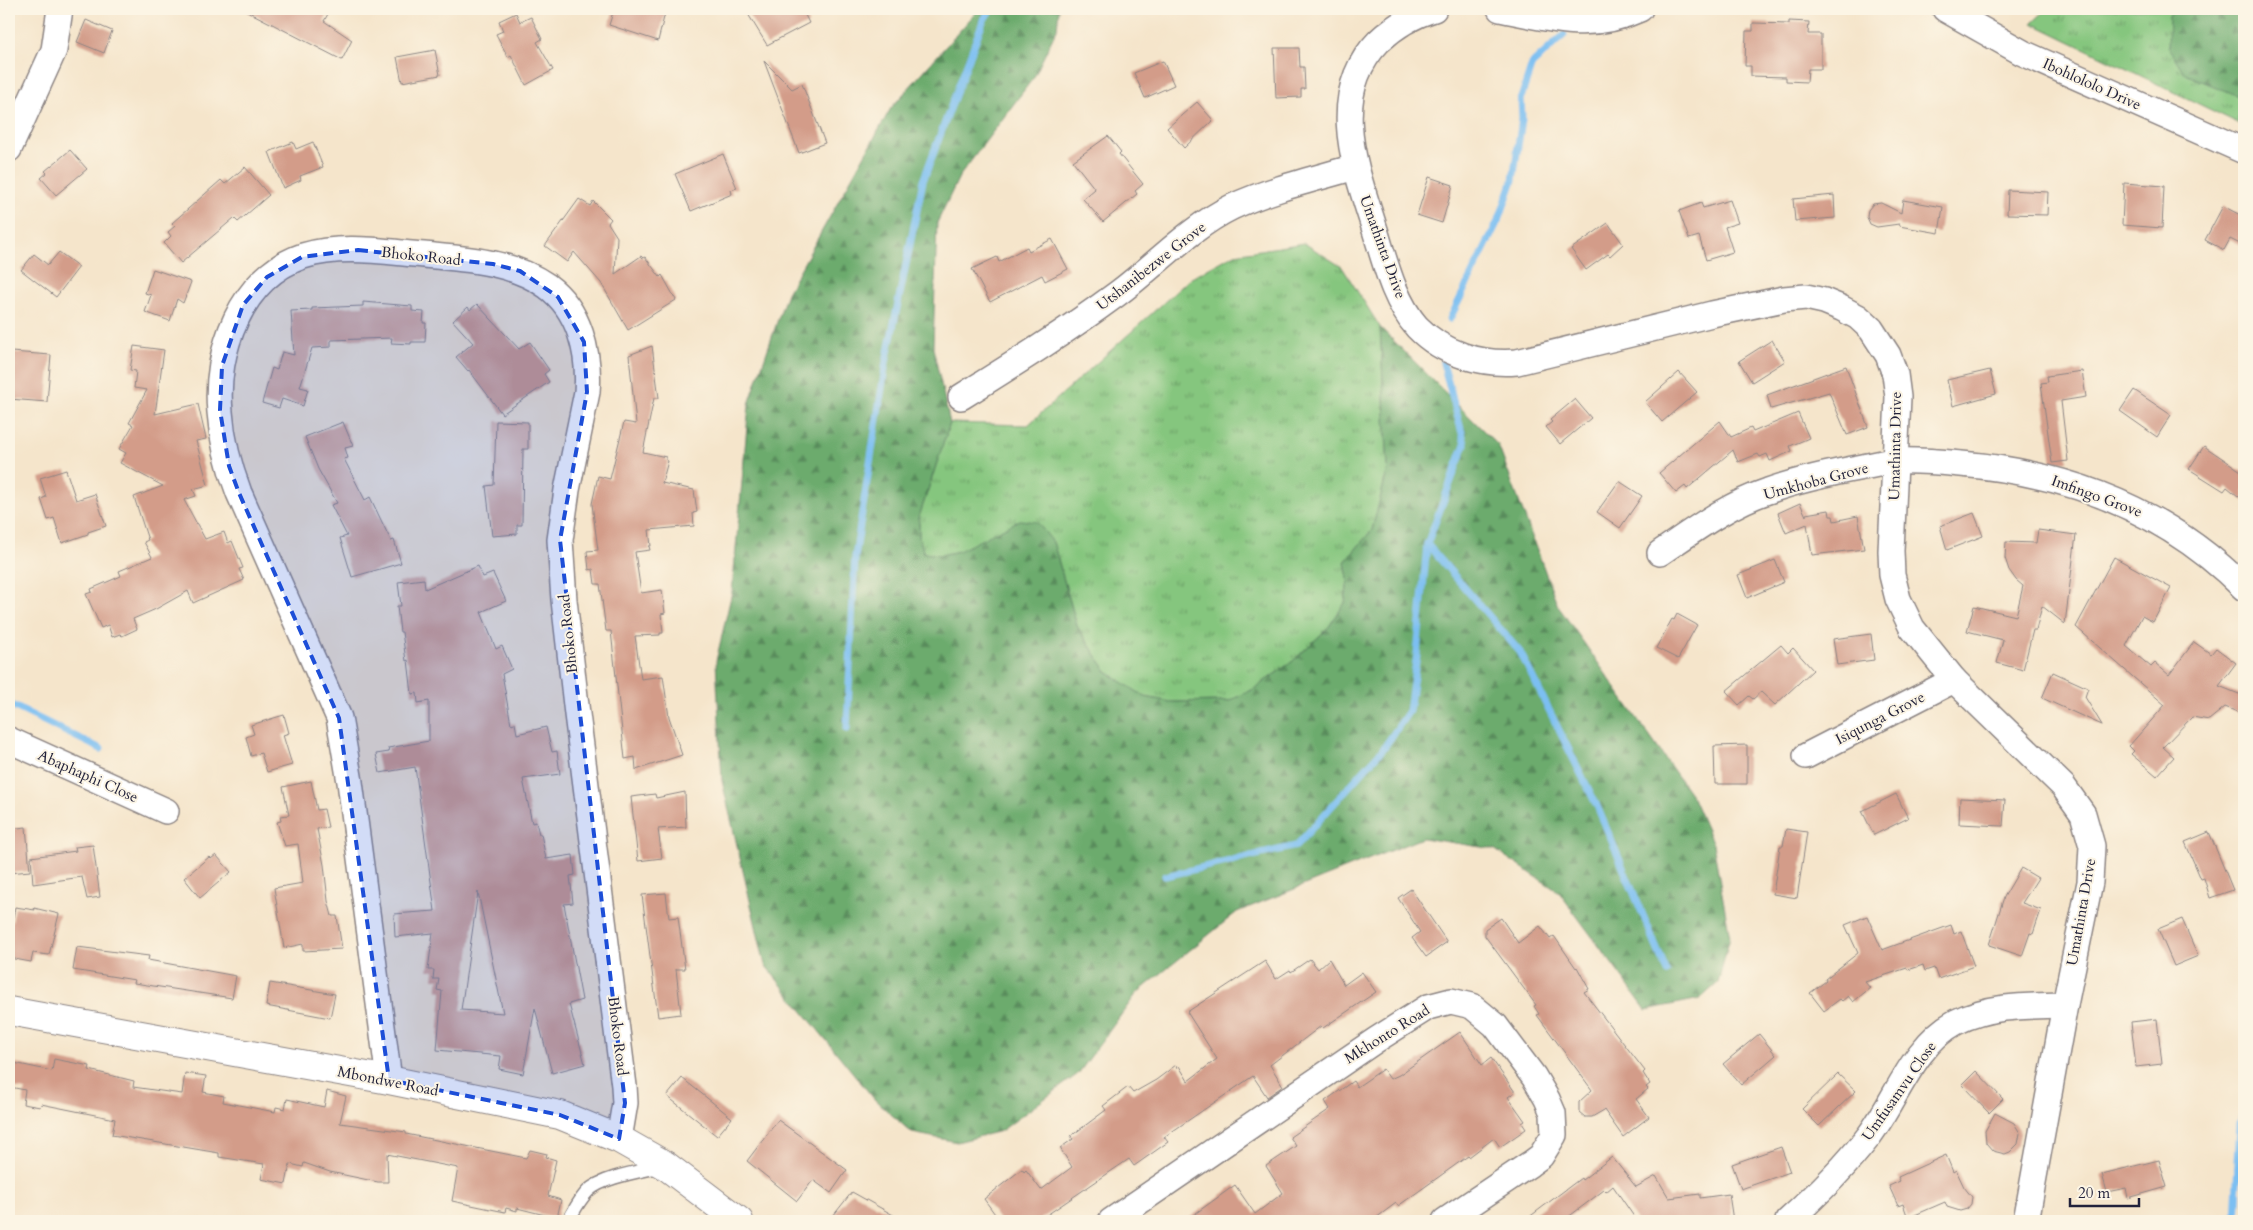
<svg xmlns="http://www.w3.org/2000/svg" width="2253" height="1230" viewBox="0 0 2253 1230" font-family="Cardo,serif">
<defs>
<pattern id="grass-tufts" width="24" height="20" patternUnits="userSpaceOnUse" patternTransform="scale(1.25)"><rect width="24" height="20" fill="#85c67e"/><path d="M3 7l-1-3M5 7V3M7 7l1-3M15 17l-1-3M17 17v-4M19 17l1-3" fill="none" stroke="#6ca068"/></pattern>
<pattern id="forest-firs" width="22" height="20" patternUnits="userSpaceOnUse" patternTransform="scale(1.25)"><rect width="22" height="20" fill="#6cab6d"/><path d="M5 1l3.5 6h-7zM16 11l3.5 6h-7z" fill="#588b5b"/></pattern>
</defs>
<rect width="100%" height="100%" fill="#fcf5e5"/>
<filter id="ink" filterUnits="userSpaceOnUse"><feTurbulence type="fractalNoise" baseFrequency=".02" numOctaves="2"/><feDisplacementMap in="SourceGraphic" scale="10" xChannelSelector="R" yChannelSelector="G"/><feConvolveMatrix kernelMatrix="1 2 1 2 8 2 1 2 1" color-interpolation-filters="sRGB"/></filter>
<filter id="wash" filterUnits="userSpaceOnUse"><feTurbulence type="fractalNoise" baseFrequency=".0096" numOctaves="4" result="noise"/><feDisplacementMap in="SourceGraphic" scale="20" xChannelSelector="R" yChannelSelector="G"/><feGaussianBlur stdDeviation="1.12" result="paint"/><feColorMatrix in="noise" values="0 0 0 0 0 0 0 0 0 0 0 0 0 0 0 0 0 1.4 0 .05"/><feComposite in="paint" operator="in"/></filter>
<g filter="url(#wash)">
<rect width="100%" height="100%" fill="#f5e5cb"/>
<g fill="url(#grass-tufts)" stroke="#54745c">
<polygon points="2047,9 2177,9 2169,15 2233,94 2244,97 2244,126 2032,23"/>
<polygon points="1304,243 1342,267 1380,327 1388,468 1372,530 1345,562 1348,579 1345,603 1328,628 1293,661 1254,689 1229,701 1171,702 1145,697 1107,672 1077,626 1053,542 959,551 941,555 924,553 919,537 919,517 950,423 1028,425 1191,278 1235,254"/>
</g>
<g fill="url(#forest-firs)" stroke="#476654">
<polygon points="979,9 1059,9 1057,29 1034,77 959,177 937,223 933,348 950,423 919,517 919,537 924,553 941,555 959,551 1020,520 1037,522 1053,542 1077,626 1107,672 1145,697 1171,702 1229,701 1254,689 1293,661 1328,628 1345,603 1348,579 1345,562 1372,530 1388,468 1380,327 1498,445 1558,606 1693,798 1713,844 1730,937 1718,983 1700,999 1646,1010 1559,892 1494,849 1422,838 1237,912 1137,993 1078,1074 1001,1131 957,1142 912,1133 875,1100 765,965 722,781 716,661 732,592 749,404 787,293 891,108"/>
<polygon points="2177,9 2244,9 2244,97 2233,94 2185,74 2168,47 2169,15"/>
</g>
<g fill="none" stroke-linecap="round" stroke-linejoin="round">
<g stroke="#7cbff2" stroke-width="7">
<polyline points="1450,319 1500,217 1513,180 1522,119 1521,98 1532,64 1564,35"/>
<polyline points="1427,544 1520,652 1597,806 1667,972"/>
<polyline points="9,704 101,749"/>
<polyline points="847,729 855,557 886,362 923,181 983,21 991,9"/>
<polyline points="1165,876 1296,846 1383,749 1409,711 1417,654 1427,544 1465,444 1443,363"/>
<polyline points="2235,1221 2240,1123 2244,1114"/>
</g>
</g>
<g id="blocks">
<g fill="#d39c89" fill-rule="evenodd">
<polygon points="243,9 318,9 328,14 324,21 352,40 342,60"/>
<polygon points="614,9 666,9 658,41 609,25"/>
<polygon points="758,9 802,9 809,23 767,45 748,14"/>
<polygon points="516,13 520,22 531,17 542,39 537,42 553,70 526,85 511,55 508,57 496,34 503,31 499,21"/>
<polygon points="86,20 112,31 104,53 77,42"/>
<polygon points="1789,21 1809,22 1808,34 1821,34 1821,69 1808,69 1807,82 1786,81 1786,77 1751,76 1751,66 1745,66 1746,31 1753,31 1753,23 1789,24"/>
<polygon points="1274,48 1299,48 1300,67 1304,67 1305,89 1301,89 1301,97 1276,98"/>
<polygon points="435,50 440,75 402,82 397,57"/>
<polygon points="764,61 792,89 802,84 825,143 799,153"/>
<polygon points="1163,61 1174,85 1145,98 1134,73"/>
<polygon points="1197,102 1213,120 1184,148 1167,128"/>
<polygon points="1108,136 1121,152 1119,154 1143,184 1135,191 1137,194 1103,222 1083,199 1095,189 1073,161"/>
<polygon points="293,142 296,149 313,142 323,167 300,176 301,180 283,188 269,152"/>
<polygon points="70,150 87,169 56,195 41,178 47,173 45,171"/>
<polygon points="723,154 737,188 731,190 732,194 691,211 675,174"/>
<polygon points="245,167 269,195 238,222 234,218 181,263 164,243 171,236 168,232 175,226 172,223 221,180 225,184"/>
<polygon points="1429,177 1453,185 1442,223 1417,215"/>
<polygon points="2124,183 2164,186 2162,228 2122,225"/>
<polygon points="2008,190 2048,192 2047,215 2007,214"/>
<polygon points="1834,195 1835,218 1795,221 1793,199"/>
<polygon points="579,199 590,206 593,201 611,219 608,223 617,237 615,274 641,256 643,258 645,257 660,277 662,275 676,300 628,330 601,283 574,252 567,262 545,246"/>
<polygon points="1730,200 1738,223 1725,227 1733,252 1706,260 1699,236 1689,239 1679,211 1701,203 1703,208"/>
<polygon points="1903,200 1943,207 1939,233 1899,226 1899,224 1877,227 1870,224 1867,217 1868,210 1873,204 1881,203 1901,213"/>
<polygon points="2223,206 2244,217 2244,246 2230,239 2224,250 2205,240"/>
<polygon points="1608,223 1623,244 1610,256 1608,254 1586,270 1571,249"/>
<polygon points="1052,239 1068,269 1045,281 1042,275 990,302 972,269 997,257 999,262 1027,247 1029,251"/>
<polygon points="59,252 79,267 56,297 21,270 34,254 48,265"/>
<polygon points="153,269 191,282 183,303 177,299 170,321 145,312 151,295 145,293"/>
<polygon points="363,302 412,306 412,311 424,312 423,323 426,323 425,342 411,342 411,344 391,343 392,338 331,340 331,347 312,348 300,387 308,389 303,406 282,399 279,408 262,403 272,368 277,370 282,352 294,355 291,311 312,310 312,308 363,306"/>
<polygon points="477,304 519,349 530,342 549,370 544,374 549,382 502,414 469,370 468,371 456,357 473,343 453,321 468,307 470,310"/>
<polygon points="1772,340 1785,361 1752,382 1739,361"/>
<polygon points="134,346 164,350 155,414 198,404 206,439 196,441 208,485 193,489 196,496 184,500 205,539 224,532 228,543 232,541 243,568 239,569 244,580 193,603 188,591 156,609 133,619 137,629 122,636 120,634 112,637 108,625 101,628 86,594 92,592 91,589 121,576 119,571 152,557 144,542 148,540 134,497 163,486 120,463 126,453 119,449 133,425 129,423 147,390 134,388 136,371 130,370"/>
<polygon points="652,346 659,398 654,398 643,452 666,457 666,460 668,461 662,483 694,490 697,512 693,513 694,526 649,530 651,546 649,546 650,550 635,552 641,593 662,590 665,613 661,614 663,633 660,633 660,635 635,636 641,679 663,676 669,717 682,755 636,770 635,757 625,759 611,631 606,631 600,584 595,584 593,569 589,570 587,551 598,550 592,504 598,476 610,479 624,422 636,424 629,355"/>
<polygon points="11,352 51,355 47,402 9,399 9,356 11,356"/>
<polygon points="1846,366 1868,427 1847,435 1829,392 1771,409 1767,395"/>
<polygon points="1990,370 1996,394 1953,406 1947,380"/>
<polygon points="2082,371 2086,397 2061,401 2068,461 2052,463 2041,383 2048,382 2047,376"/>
<polygon points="1679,372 1697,392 1662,422 1645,402"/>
<polygon points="2134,390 2171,415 2157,437 2120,411"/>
<polygon points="1575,399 1591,418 1560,444 1546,427 1552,422 1550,420"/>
<polygon points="1798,413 1809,438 1790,446 1792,451 1770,461 1767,454 1760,457 1758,454 1738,462 1733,450 1687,489 1685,486 1676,493 1659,473 1720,421 1731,437 1751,428 1753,432"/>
<polygon points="496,421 528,422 528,449 523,449 522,525 517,525 517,534 492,536 486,486 494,485"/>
<polygon points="343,422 353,446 345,448 348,458 344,459 365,500 370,497 391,541 394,540 401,563 352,577 340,538 347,536 331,505 337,503 318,469 305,437"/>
<polygon points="2204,446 2244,473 2244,501 2227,487 2224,491 2189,469"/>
<polygon points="66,470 76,500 95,494 106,526 88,532 88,534 62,543 54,518 48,520 41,499 46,497 40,478"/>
<polygon points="1619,481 1642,496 1620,528 1597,512"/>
<polygon points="1800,503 1806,516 1806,514 1829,510 1830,516 1833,516 1834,521 1858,516 1864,549 1812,555 1807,524 1786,533 1778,513"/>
<polygon points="1974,513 1983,536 1947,550 1940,526"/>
<polygon points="2038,530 2076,535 2065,624 2042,606 2036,630 2033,630 2023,670 1997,663 2003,640 1967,631 1974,606 2016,616 2023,586 2016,580 2009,570 2005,558 2006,542 2036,543"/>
<polygon points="2114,557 2171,588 2153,622 2142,616 2126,646 2151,667 2155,663 2169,675 2194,642 2211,654 2216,648 2236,663 2219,686 2244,696 2240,713 2225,707 2209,720 2192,717 2163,747 2174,757 2157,776 2131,754 2134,751 2129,746 2165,705 2076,627"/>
<polygon points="1775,560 1784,582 1747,598 1738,575"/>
<path d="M 478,566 L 483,577 L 493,573 L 506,601 L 481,612 L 496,649 L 502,646 L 512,669 L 502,674 L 511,724 L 515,723 L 517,734 L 546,727 L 552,752 L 557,751 L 560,774 L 523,779 L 532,823 L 536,822 L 539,834 L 541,834 L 546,859 L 573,855 L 575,875 L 570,876 L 573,903 L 564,904 L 582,1000 L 569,1004 L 585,1064 L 552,1073 L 535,1008 L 523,1074 L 499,1069 L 501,1056 L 437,1050 L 442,991 L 437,990 L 439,979 L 433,979 L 434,970 L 428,970 L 433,933 L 395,937 L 394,914 L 435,911 L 415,767 L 380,773 L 376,754 L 389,752 L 388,748 L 429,741 L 429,701 L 418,703 L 417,693 L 412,694 L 408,660 L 406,661 L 402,632 L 400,632 L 397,606 L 401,606 L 398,582 L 424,579 L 425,589 ZM 478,892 L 503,1013 L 461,1010 Z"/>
<polygon points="1677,614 1697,625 1678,659 1656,648 1672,619 1674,620"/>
<polygon points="1871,634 1874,660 1837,665 1833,639"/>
<polygon points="1781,645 1788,653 1793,648 1813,670 1775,705 1761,692 1753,699 1749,696 1739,705 1726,691"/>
<polygon points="2053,672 2088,688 2085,697 2102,725 2042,698"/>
<polygon points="284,715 289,733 283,735 292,765 267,772 261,753 251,756 246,737 254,734 251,725"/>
<polygon points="1747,745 1747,784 1715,784 1714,746"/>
<polygon points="311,781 317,810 324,809 328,827 317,829 324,865 328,901 332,916 337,916 342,949 303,951 303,944 284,948 274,888 303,883 298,844 285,846 277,822 281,821 280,816 289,815 283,787"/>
<polygon points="685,792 686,827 658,829 662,858 638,861 631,797 655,794 656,798"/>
<polygon points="1896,794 1908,818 1874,835 1862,811"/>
<polygon points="1960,798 2005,800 2003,826 1959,824"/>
<polygon points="26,827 30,871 9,873 9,829"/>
<polygon points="1786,829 1807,832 1797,898 1773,894 1780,846 1783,846"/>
<polygon points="2209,832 2233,890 2210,898 2204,878 2201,879 2185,842"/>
<polygon points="93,845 100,897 87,899 82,877 33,884 31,857 76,851 75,847"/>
<polygon points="216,855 231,872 200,898 184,878 209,857 211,859"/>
<polygon points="2021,868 2038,878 2022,903 2041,910 2033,934 2030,933 2022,956 1989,945 2004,897"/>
<polygon points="1411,889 1447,942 1426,957 1412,938 1420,932 1398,898"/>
<polygon points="666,893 669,918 678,917 685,969 676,969 681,1014 658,1017 642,895"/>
<polygon points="15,907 35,910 34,908 59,914 49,955 33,953 31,962 9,958 9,939"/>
<polygon points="1867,916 1882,950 1951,925 1954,934 1961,931 1974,966 1938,979 1934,968 1925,971 1923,965 1908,970 1907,968 1865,982 1870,988 1853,1002 1848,996 1842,1001 1840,999 1824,1011 1810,993 1826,981 1825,979 1858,953 1845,925"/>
<polygon points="1501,918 1518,943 1540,926 1550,939 1554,936 1576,968 1577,967 1589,989 1584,992 1645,1071 1643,1073 1650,1084 1646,1087 1648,1089 1636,1099 1649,1117 1623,1137 1604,1110 1592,1117 1585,1117 1579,1112 1579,1102 1592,1090 1537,1015 1539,1014 1534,1006 1536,1005 1485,936 1485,929"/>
<polygon points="2182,919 2198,956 2174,966 2158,929"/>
<polygon points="77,947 149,956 148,960 236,976 232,998 134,983 135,980 73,970"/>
<polygon points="1310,959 1318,969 1329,959 1344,985 1362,972 1376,992 1323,1028 1321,1026 1270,1065 1283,1086 1267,1097 1253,1076 1164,1137 1168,1142 1134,1166 1129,1159 1038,1221 1000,1221 984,1199 1022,1169 1024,1172 1026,1170 1041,1190 1072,1167 1060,1148 1073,1139 1071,1136 1106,1110 1103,1106 1128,1087 1133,1093 1156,1080 1176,1065 1177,1068 1179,1066 1188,1081 1217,1059 1187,1012 1265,961 1276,979 1290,970 1291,972"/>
<polygon points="270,983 335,994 330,1018 266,1006"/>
<polygon points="2157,1019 2162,1064 2136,1067 2131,1022"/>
<polygon points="1460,1032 1482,1065 1491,1058 1515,1092 1508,1097 1525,1121 1522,1123 1526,1129 1500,1147 1494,1138 1469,1157 1468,1156 1398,1206 1396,1203 1372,1221 1185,1221 1235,1185 1255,1214 1283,1193 1266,1166 1296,1146 1290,1137 1330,1109 1325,1101 1353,1081 1357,1087 1383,1069 1390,1079 1399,1075"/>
<polygon points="1759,1034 1776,1055 1741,1085 1723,1064"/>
<polygon points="54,1059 90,1066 89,1070 134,1081 133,1087 182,1094 185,1073 206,1076 203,1092 224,1096 223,1102 275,1112 276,1107 285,1109 287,1099 324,1107 327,1091 346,1096 340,1123 406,1132 406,1134 526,1158 530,1150 547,1154 546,1157 556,1160 548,1196 561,1200 557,1218 517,1208 517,1211 506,1208 505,1212 452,1201 458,1168 387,1154 388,1182 378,1182 330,1172 304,1163 303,1167 290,1164 286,1184 261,1179 264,1164 219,1157 219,1153 112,1135 115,1119 41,1104 40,1107 23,1104 25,1090 10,1087 14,1063 52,1071"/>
<polygon points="1976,1071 2003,1099 1989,1113 1962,1085"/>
<polygon points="1838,1074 1856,1091 1819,1126 1802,1109"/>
<polygon points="682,1078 732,1118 717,1136 667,1096"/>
<polygon points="1995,1113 2014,1123 2020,1133 2018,1144 2010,1152 2005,1154 1993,1151 1986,1143 1985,1131"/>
<polygon points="778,1120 847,1170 831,1193 813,1180 797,1201 747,1161"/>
<polygon points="1781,1147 1790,1172 1741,1189 1732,1164"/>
<polygon points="1946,1155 1953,1172 1956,1170 1964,1187 1972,1197 1971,1204 1967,1209 1960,1211 1947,1207 1945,1202 1908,1218 1903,1204 1898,1206 1889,1186 1900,1181 1898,1177"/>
<polygon points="1612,1157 1636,1187 1656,1176 1669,1198 1700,1194 1700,1198 1729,1194 1733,1221 1637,1221 1613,1186 1606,1192 1604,1190 1563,1221 1524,1221 1581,1178 1582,1180"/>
<polygon points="2159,1160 2167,1187 2128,1198 2126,1188 2107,1192 2102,1174"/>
<polygon points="852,1192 904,1221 829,1221"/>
</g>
</g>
</g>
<g filter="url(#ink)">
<use href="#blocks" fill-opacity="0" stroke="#8c8483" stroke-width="1"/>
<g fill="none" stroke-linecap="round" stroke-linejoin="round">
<g stroke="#8c8483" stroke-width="15">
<path id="service" d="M 568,1221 C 574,1211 579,1200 588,1191 C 602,1177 643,1171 663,1166"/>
</g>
<g stroke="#8c8483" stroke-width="28">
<g id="minor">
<path d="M 1434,9 C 1413,15 1395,26 1379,41 C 1326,95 1356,169 1375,230 C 1385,262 1394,301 1417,327 C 1443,354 1481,365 1517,362 L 1712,314 L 1784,299 L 1806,297 L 1824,301 L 1841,308 L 1858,317 L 1871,329 L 1888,355 L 1895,374 L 1898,397 L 1891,551 L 1892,575 L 1898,599 L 1912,628 L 1954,680 L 2063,786 L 2083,814 L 2092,846 L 2090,882 L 2065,1005 L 2026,1221"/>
<path d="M 1500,9 C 1552,19 1590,32 1640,9"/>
<polyline points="1945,9 2023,53 2244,151"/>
<polyline points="9,149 54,50 60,9"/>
<path d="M 961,397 C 1014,364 1067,331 1117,294 C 1155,266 1189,228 1232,207 C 1271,189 1314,179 1355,167"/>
<path d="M 1660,553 C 1694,530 1729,504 1768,491 C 1798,480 1831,473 1863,467 C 1874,465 1885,462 1896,461 C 1917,460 1940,462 1961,464 C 2069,473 2166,510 2244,588"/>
<polyline points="9,740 166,811"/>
<polyline points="1806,756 1954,680"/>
<path d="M 389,1080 L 350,782 L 339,718 L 239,493 C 229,467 222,440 220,412 C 214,352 241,277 303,256 C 342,244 385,252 424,255 C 465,259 512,261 547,286 C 580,310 590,354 587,392 L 567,490 L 560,540 L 564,600 L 577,714 L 624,1086 L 625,1103 L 619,1139"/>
<polyline points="1111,1221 1376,1040 1428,1007 1451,1001 1472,1006 1495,1025 1534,1077 1547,1099 1553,1113 1554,1135 1541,1156 1530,1164 1445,1221"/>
<path d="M 1788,1221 C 1817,1195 1845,1167 1869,1136 C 1897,1099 1913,1045 1956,1022 C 1990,1005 2028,1006 2065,1005"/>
</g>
</g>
<g stroke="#8c8483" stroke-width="30">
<polyline id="tertiary" points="9,1011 389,1080 560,1115 619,1139 665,1165 739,1221"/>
</g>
<use href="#service" stroke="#fff" stroke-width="12"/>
<use href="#minor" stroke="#fff" stroke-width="25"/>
<use href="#tertiary" stroke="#fff" stroke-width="28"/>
</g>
</g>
<path fill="#1d4ed8" fill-opacity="0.2" stroke="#1d4ed8" stroke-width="4" stroke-dasharray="10 6" stroke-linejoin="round" d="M 358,250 L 493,264 L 520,271 L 558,297 L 584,342 L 587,392 L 560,540 L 625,1103 L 619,1139 L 560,1115 L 389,1080 L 339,718 L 239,493 L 229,466 L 220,410 L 222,366 L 243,305 L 267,277 L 302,257 Z"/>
<g text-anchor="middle" stroke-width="4" stroke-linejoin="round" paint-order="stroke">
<g font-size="15" fill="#22223b" stroke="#fcf5e5">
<text transform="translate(2092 84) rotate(24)" y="5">Ibohlololo Drive</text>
<text transform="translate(1383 247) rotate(70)" y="5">Umathinta Drive</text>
<text transform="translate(421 256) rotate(6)" y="5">Bhoko Road</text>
<text transform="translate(1151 266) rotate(-38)" y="5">Utshanibezwe Grove</text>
<text transform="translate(1895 446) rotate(-89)" y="5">Umathinta Drive</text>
<text transform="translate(1816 481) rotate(-15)" y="5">Umkhoba Grove</text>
<text transform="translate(2097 496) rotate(20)" y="5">Imfingo Grove</text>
<text transform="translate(568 634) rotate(-96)" y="5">Bhoko Road</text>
<text transform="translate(1880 718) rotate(-27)" y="5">Isiqunga Grove</text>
<text transform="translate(88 776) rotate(24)" y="5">Abaphaphi Close</text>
<text transform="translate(2081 912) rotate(-80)" y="5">Umathinta Drive</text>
<text transform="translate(1387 1034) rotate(-32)" y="5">Mkhonto Road</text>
<text transform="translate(618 1036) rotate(83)" y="5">Bhoko Road</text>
<text transform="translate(388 1081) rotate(11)" y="5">Mbondwe Road</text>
<text transform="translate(1899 1091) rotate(-55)" y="5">Umfusamvu Close</text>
</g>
</g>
<rect width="2253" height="1230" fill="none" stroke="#fcf5e5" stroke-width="30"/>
<path d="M2070 1198v8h69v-8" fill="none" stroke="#22223b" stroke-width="2.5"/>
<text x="2078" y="1198" font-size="15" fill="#22223b" stroke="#fcf5e5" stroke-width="4" paint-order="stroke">20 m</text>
</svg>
